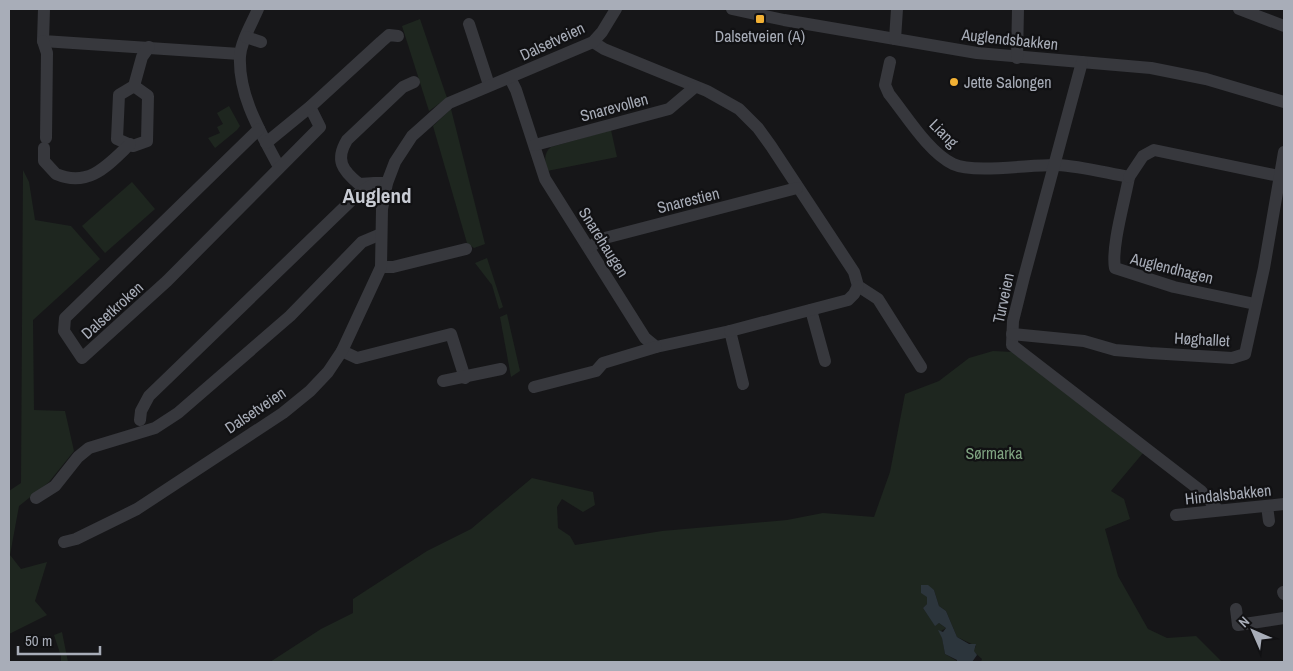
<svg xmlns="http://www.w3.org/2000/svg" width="1293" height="671" viewBox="0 0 1293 671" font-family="'Archivo Narrow',sans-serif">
<rect width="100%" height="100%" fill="#161618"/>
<g fill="#1e261f">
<polygon points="420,19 447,98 429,111 402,26"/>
<polygon points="229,106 240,126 237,130 215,148 208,138 220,133 217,127 223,124 217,113"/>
<polygon points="451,109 485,244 474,248 467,243 433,126"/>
<path d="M 611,130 L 617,157 L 547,171 C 545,163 543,153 551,147 Z"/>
<polygon points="23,170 29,182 35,220 71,226 100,259 33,320 34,410 65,411 74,451 49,482 19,506 10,555 21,569 47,562 35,601 47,615 9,634 9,491 21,483"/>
<polygon points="132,182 155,209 105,253 82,226"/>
<polygon points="487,258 503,307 499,309 492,285 475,263"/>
<polygon points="507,314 520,371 511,377 500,317"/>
<polygon points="993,351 1012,352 1143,453 1111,491 1124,499 1130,519 1105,529 1118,576 1148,629 1167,638 1196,636 1222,662 981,662 982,659 973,651 976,646 957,637 946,611 939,606 934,590 922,587 927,596 927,604 923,608 935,625 939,623 946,628 941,631 945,654 957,661 957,662 270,662 321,629 353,613 353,599 427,551 471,529 532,478 593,492 595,505 583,512 562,499 557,507 558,528 570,536 575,545 662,531 787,520 823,513 874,517 890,472 905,394 939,381 969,358"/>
<polygon points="62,632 68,662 61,662 61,656 54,635"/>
</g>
<polygon fill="#2c353c" points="921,585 928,585 934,590 939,606 946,611 957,637 969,644 976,644 974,651 977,655 972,662 957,662 957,660 945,654 942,638 938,630 943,632 946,628 939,623 935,626 923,608 927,604 927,597 921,593"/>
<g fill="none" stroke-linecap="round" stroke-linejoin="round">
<g stroke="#37383d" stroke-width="12">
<polyline points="44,9 43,41 240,54"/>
<path d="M 258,9 C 252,23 241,41 240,56 C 238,96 261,133 279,167"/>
<polyline points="732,9 784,20 977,53 1151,68 1206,79 1284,102"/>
<polyline points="1239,9 1284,26"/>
<polyline points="469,24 489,85"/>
<polyline points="246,37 261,42"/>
<polyline points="895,39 897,9"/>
<polyline points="43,41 47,53 46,138"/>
<polyline points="593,42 604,49 707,91 739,109 758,128 771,146 854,272 858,286 878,299 921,367"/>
<polyline points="1017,58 1018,9"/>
<path d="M 890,62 L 885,85 L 889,94 C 906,115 929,153 953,164 C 974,174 1033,164 1057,165 C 1081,166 1106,173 1129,177 C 1125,200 1111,247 1115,268 L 1174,287 L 1255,304"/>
<polyline points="1082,62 1024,277 1013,321 1012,345 1201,491 1218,510"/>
<polyline points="510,78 516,90 545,179 645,338 656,347 730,331 743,384"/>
<polyline points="134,86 148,96 147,141 133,146 117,139 119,95 134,86 142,57 149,47"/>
<polyline points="259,129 65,318 64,331 82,358 167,281 320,127 310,107"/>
<polyline points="266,143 310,107 381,42 389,35 398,36"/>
<polyline points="535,145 669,109 695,87"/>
<path d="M 44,148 L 44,161 L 56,174 C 89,188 108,165 130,144"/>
<polyline points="1129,177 1143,156 1154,150 1279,176"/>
<path d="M 375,183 L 359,184 C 342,170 335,160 347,140 L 403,87 L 414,82"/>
<polyline points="589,248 601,239 797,188"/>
<polyline points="381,267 393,267 466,249"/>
<polyline points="811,310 825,361"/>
<polyline points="730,331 848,300 854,294 858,286"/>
<polyline points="1012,334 1084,341 1115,350 1150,353 1232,358 1245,354 1264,268 1284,152"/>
<polyline points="342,351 357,358 451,334 465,378"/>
<polyline points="443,381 501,369"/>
<polyline points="534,387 596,371 603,363 656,347"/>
<polyline points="140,420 141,411 149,396 358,194 375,183 387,183"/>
<polyline points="36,498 55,486 78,457 89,448 155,428 178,413 290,316 362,242 381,234"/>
<polyline points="1267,506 1269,521"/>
<polyline points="1176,515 1284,504"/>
<polyline points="64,542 76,539 137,509 283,413 310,391 328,372 342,351 381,267 382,209 387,183 395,162 412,136 449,103 593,42 602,32 616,9"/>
<polyline points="1283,592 1284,594"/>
<polyline points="1236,609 1238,625 1284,618"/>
</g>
</g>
<g fill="#f2b134" stroke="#111113" stroke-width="2">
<rect x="755" y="14" width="10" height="10" rx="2.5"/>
<circle cx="954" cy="82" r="5"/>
</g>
<g text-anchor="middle" stroke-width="4.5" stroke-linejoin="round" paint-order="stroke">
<g font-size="16" fill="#a8adb8" stroke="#111113">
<text x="760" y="42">Dalsetveien (A)</text>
<text x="964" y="88" text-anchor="start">Jette Salongen</text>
</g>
<g font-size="16" fill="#a8adb8" stroke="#111113">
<text transform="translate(1010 39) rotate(6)" y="6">Auglendsbakken</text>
<text transform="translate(552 41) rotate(-25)" y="6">Dalsetveien</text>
<text transform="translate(614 107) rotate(-15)" y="6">Snarevollen</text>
<text transform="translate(944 133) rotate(45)" y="6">Liang</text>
<text transform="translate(688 200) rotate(-14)" y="6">Snarestien</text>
<text transform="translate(604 242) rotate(58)" y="6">Snarehaugen</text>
<text transform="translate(1172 268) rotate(14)" y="6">Auglendhagen</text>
<text transform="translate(1003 298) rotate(-78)" y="6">Turveien</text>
<text transform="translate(112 310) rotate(-42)" y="6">Dalsetkroken</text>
<text transform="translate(1202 339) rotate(3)" y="6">Høghallet</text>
<text transform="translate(255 410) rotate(-34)" y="6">Dalsetveien</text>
<text transform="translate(1228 494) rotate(-6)" y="6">Hindalsbakken</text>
</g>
<g font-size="16" fill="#7fa381" stroke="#111113">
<text x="994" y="459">Sørmarka</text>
</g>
<g font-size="21" font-weight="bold" fill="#c9ccd4" stroke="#111113">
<text x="377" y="203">Auglend</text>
</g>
</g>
<rect width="1293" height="671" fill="none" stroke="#a8adb8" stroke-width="20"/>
<g transform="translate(1253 631) rotate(315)" stroke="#111113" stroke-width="4" paint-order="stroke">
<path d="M0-4L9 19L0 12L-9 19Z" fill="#a8adb8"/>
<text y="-8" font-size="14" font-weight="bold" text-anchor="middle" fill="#a8adb8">N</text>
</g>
<path d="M18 646v8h82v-8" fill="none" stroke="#a8adb8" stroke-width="2.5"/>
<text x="25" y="646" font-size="15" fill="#a8adb8" stroke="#111113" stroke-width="4" paint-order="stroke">50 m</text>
</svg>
